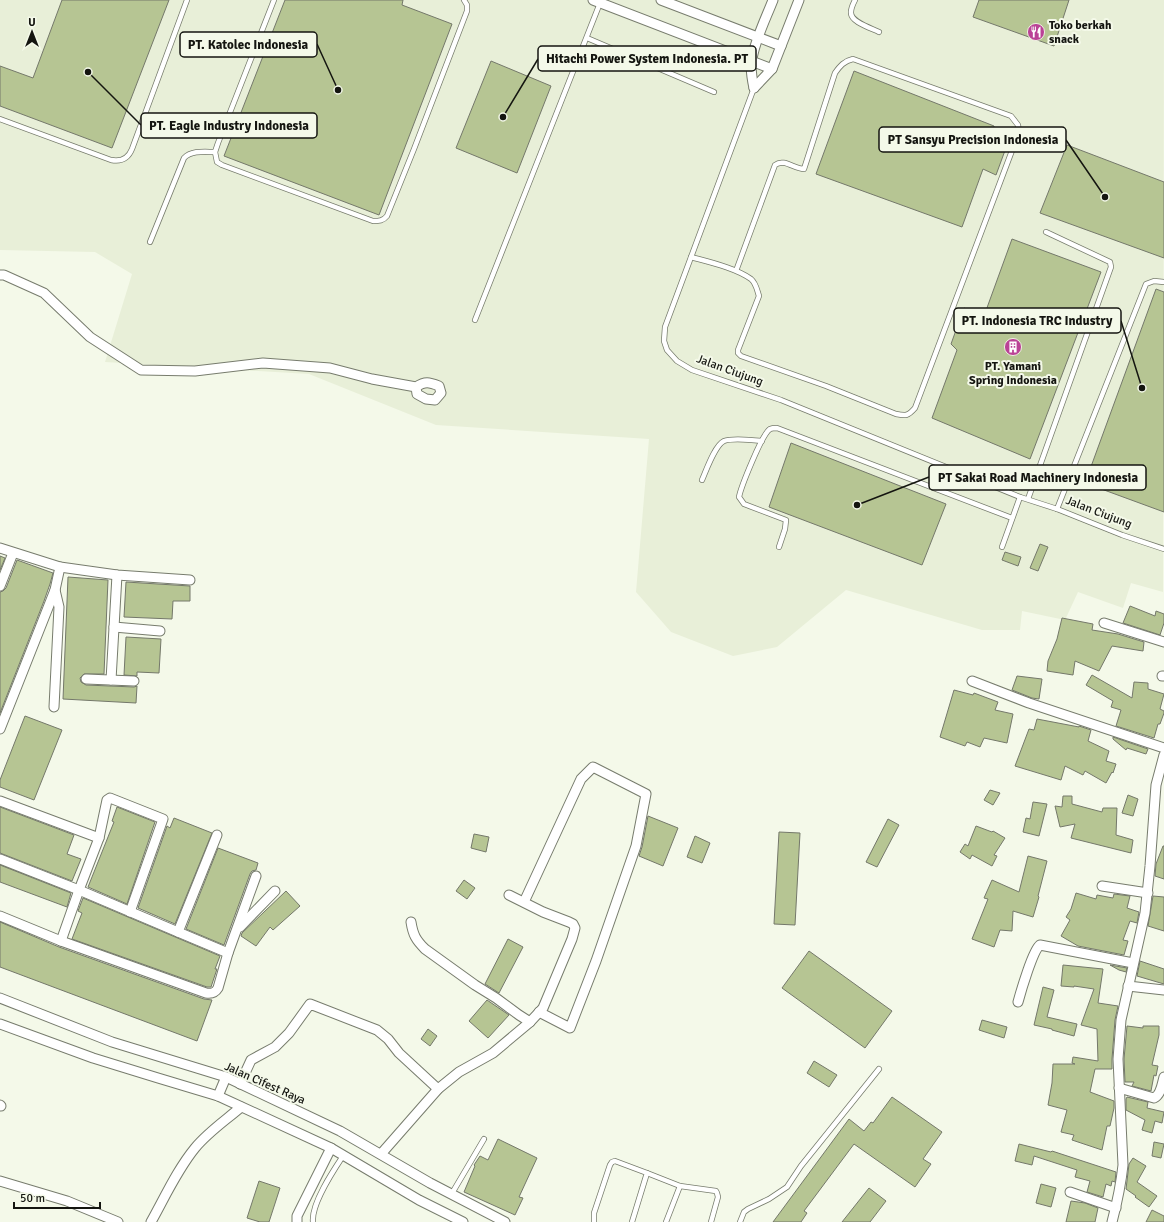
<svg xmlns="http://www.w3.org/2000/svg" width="1164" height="1222" viewBox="0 0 1164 1222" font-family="Signika,sans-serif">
<rect width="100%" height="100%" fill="#f4f9e9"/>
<polygon fill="#e8efd8" points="0,0 1164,0 1163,592 1131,583 1123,608 1078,592 1065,620 1022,611 1020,630 982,630 846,590 777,647 733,656 671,632 636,592 649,439 436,425 309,374 105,362 132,274 95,252 0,250"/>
<g fill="#b6c593" stroke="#74786a">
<polygon points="62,0 169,0 112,148 0,106 0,66 33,78"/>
<polygon points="285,0 403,0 402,5 452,24 379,215 224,156"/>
<polygon points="979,0 1069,0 1054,46 973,17"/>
<polygon points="491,61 551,86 517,173 456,148"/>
<polygon points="854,71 994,126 994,141 1007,145 996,175 983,169 962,227 816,174"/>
<polygon points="1067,145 1164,182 1164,258 1040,213"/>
<polygon points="1012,239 1101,272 1030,459 932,418 957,350 951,344 964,308 984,316"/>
<polygon points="1156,289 1164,292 1164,512 1085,483"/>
<polygon points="791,443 946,504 922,565 769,507"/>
<polygon points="1040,544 1048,547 1038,571 1030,568"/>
<polygon points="1005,552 1021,557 1018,566 1002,560"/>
<polygon points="0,556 5,558 0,570"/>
<polygon points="17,560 53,573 50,584 44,601 0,713 0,592 3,591 6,588"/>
<polygon points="68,577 108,580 104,674 84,674 80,678 81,682 86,685 134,687 137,686 136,703 63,699"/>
<polygon points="126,582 190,586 190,601 173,601 172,619 124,617"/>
<polygon points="1130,606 1155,616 1156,611 1164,614 1164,623 1160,635 1123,623"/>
<polygon points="1062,618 1093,624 1092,630 1118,634 1144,642 1143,651 1112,646 1099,671 1075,661 1073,675 1047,671 1048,661 1057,639"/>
<polygon points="126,637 161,639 159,673 137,672 137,676 124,675"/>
<polygon points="1092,675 1132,698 1134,682 1148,683 1148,689 1164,694 1160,709 1164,711 1164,713 1160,724 1158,724 1154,738 1116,726 1121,710 1111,707 1113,701 1086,685"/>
<polygon points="1017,676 1042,679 1039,699 1032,698 1012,690"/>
<polygon points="954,690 973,695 974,693 998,702 995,710 1013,714 1007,743 984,738 980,747 967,742 965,746 940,737"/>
<polygon points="25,716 62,730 34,800 0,787 0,780"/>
<polygon points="1037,719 1079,727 1079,726 1091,730 1088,741 1109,751 1106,761 1116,764 1113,773 1112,772 1106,783 1085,771 1083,775 1065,766 1061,780 1015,766 1029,729 1034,730"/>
<polygon points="1113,737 1148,749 1146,754 1127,748 1126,750 1113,739"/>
<polygon points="990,790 1000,793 993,805 984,800"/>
<polygon points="1128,795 1138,799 1133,816 1122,813"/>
<polygon points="1063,796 1072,796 1072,804 1102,812 1103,808 1117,808 1116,835 1133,840 1131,853 1071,838 1075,824 1060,827 1055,806 1062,807"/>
<polygon points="1033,802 1047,804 1039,836 1023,832 1026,818 1030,819"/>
<polygon points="0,807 74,835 67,854 81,859 72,881 0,853"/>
<polygon points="117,807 155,822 127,904 88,887 114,822 112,821"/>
<polygon points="648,816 678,828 663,866 639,856 642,847"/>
<polygon points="174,818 212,833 175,924 138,908 167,826 170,828"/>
<polygon points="888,819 899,825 877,867 866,862"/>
<polygon points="976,826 992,832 993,831 1005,838 994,855 997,856 992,866 972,855 970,859 960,852 965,844 968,846"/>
<polygon points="779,832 800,833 795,925 774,924"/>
<polygon points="474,834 489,837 486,852 471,848"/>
<polygon points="695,836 710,843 702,863 687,857"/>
<polygon points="1163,846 1164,846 1164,879 1155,876 1156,864"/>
<polygon points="218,848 258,863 256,870 252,871 250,874 224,945 186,929"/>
<polygon points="1028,856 1047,861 1038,896 1039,897 1033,917 1013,911 1012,931 1000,930 994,947 972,939 988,899 984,898 992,880 1019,892"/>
<polygon points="0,865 71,893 67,907 0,882"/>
<polygon points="464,880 475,888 467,899 456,891"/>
<polygon points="286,891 300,906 273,930 270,927 256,946 241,936 242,933"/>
<polygon points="1076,893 1096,899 1097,895 1113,898 1114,894 1130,896 1127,908 1139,912 1137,923 1130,921 1123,940 1128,941 1124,955 1078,946 1061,936 1070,920 1066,917 1071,909"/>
<polygon points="1153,896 1164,897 1164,931 1148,926"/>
<polygon points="83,898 220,956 215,969 217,969 211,987 207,987 72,939 82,913 78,911"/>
<polygon points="0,922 59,947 204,999 212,1000 197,1041 0,967"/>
<polygon points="508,939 523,947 499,993 485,984"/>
<polygon points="809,951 892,1011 865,1048 782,988"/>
<polygon points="1140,961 1164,969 1164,984 1137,976"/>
<polygon points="1063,965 1103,969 1098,1003 1118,1006 1115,1020 1112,1059 1112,1069 1095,1069 1090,1092 1114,1101 1114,1108 1110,1126 1107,1126 1102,1150 1072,1140 1074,1135 1061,1132 1067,1110 1048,1105 1052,1083 1053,1064 1075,1064 1072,1063 1073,1057 1098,1061 1097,1029 1081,1025 1094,989 1074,986 1074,987 1061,986"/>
<polygon points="1110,965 1127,968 1126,972 1119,970"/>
<polygon points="1043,987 1054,990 1047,1017 1077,1024 1074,1036 1052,1030 1052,1029 1034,1025"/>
<polygon points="487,1000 509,1015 488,1038 469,1021"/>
<polygon points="982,1020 1007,1027 1004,1038 979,1030"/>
<polygon points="1127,1026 1143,1028 1143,1026 1159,1026 1159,1035 1152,1065 1158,1066 1156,1076 1154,1075 1151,1091 1132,1086 1134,1082 1125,1082 1124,1059"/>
<polygon points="428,1029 437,1036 430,1046 421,1039"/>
<polygon points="814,1061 837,1075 829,1087 807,1073"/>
<polygon points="892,1097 942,1132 923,1159 931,1164 915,1187 854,1144 804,1211 807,1213 801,1222 773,1222 849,1119 864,1131 871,1122 873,1123"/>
<polygon points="1127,1097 1148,1102 1147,1108 1164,1112 1162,1123 1155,1121 1152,1133 1142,1130 1145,1120 1126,1110 1126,1099"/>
<polygon points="498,1139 537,1158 519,1197 523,1198 515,1215 464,1192 475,1166 474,1165 480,1156 488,1160"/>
<polygon points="1154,1142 1164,1144 1161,1158 1152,1156"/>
<polygon points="1019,1144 1051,1152 1052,1151 1116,1172 1115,1182 1112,1181 1111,1186 1106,1184 1103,1197 1087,1192 1090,1181 1075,1177 1077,1170 1034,1156 1032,1165 1015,1161"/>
<polygon points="1133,1158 1146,1166 1137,1182 1157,1196 1149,1207 1135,1197 1136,1196 1126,1189 1129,1164"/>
<polygon points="259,1181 280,1188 269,1222 260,1222 247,1218"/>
<polygon points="1041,1184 1056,1188 1051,1207 1036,1203"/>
<polygon points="869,1188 886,1201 870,1222 842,1222"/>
<polygon points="1071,1201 1085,1203 1098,1208 1095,1222 1066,1222"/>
<polygon points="1152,1210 1164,1216 1164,1222 1146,1222"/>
</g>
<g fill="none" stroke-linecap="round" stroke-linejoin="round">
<g stroke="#777c6d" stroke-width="6">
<g id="service">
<path d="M 274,0 L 218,143 L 215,152 L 217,162 L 222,165 L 373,221 C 379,221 383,221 387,216 L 414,149 L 467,11 L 467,5 L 464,0"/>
<path d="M 855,0 C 853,4 851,8 851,12 C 850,22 871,28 879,32"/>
<polyline points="587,38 714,92"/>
<polyline points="754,88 665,327 664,341 667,350 677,361 692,370 781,400 1020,497 1057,509 1122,535 1164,549"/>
<path d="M 0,119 L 111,160 C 121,162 128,159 132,149 L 187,0"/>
<path d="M 150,242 L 184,158 C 192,150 205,152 215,152"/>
<path d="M 691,257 C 709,262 736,268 751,279 C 756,283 757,290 759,296 L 738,350 L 738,353 L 741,356 L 826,386 L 896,414 C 906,416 908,416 915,408 L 1019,132 L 1018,125 L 1011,116 L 853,59 C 844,61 840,66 835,73 L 804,169 C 794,169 784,158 775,165 L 736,271"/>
<polyline points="475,320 600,3"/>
<path d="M 702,480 C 706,471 715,445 724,441 C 732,438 753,440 762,441"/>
<polyline points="1028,499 1111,267 1110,262 1046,232"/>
<polyline points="1057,509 1146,284 1154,281 1164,282"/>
<path d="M 779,547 L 785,529 L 786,520 L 744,504 L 739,497 C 741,487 762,434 770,429 C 772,428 775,428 777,428 L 1012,518"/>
<polyline points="1002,547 1020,497"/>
<polyline points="647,1173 680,1186 716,1191 717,1193 718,1197 711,1222"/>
<polyline points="451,1195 484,1139"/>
<path d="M 313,1222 C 311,1204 333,1171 343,1156"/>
<polyline points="594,1222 594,1213 610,1165 612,1162 615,1161 647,1173 632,1222"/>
<polyline points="666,1222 680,1186"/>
<polyline points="740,1222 744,1212 748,1209 769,1199 787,1187 801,1166 879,1069"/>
</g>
</g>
<g stroke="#777c6d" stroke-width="11">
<g id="minor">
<polyline points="593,0 772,69"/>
<polyline points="661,0 781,46"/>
<polyline points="754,88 772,69 799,0"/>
<path d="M 754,88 C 752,79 750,68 752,59 C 755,40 766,18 773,0"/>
<path d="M 0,275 L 4,275 L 44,293 L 90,337 L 141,370 L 195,371 L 263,363 L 330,368 L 372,379 L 416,387 C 425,381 429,382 439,386 L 441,393 L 435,400 L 426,399 L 417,394 L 416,387"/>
<polyline points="0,548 60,567 55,590 0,729"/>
<polyline points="60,567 117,575 190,580"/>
<polyline points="0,586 13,553"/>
<polyline points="1104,623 1164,642"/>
<polyline points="114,627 160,631"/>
<polyline points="1162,676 1164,676"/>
<polyline points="86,679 134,681"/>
<polyline points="111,680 117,575"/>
<polyline points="972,681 1029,703 1164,748"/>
<polyline points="54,707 59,607 55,590"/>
<polyline points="0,801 99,838"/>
<polyline points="0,859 79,890 178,932 228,953"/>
<polyline points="1102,886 1148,893"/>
<polyline points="524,902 581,779 593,767 646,794 636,846 596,961 570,1028 539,1012"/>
<path d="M 0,916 L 61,941 L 206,993 C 212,994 215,993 218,988 L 228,953 L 256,876"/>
<path d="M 411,922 C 413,935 416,940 425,949 L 475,985 L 496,998 L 519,1015 L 530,1022"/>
<polyline points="240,927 275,891"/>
<polyline points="178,932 217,835"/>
<polyline points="61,941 79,890 99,838 107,800 110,798 163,819 130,912"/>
<polyline points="1128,986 1164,990"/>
<polyline points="0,998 112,1042 226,1077 340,1131 430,1183 505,1222"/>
<path d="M 1018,1002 C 1021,991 1033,950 1040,945 L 1133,963"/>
<polyline points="0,1024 93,1058 158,1078 218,1096 331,1148 419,1200 463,1222"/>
<polyline points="240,1084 251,1060 275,1047 289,1033 310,1004 377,1030 388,1039 399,1053 438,1089"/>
<path d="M 1119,1088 L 1154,1098 C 1161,1095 1162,1084 1164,1077"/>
<polyline points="218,1096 226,1077"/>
<polyline points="0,1105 1,1106"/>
<polyline points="381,1154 438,1089 459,1072 493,1053 530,1022 543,1008 572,939 575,928 573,924 569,922 543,912 509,895"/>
<polyline points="0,1181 67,1201 118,1222"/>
<polyline points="1070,1192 1116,1208"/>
<path d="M 151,1222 C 165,1197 177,1170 195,1148 C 208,1132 226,1120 241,1107"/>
<polyline points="297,1222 297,1216 331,1148"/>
<path d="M 1112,1222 C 1117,1203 1121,1184 1123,1165 L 1118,1059 L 1121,1020 L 1145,913 L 1150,866 L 1156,785 L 1164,755"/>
</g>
</g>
<use href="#service" stroke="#fff" stroke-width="4.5"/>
<use href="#minor" stroke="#fff" stroke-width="9"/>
</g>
<defs>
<g id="restaurant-disc" transform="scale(0.9)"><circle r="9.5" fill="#ba4296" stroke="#f4f9e9"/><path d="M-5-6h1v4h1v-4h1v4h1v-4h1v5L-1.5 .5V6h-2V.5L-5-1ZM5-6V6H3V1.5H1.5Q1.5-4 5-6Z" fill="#fff"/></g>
<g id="building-disc" transform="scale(0.9)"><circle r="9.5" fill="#ba4296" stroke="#f4f9e9"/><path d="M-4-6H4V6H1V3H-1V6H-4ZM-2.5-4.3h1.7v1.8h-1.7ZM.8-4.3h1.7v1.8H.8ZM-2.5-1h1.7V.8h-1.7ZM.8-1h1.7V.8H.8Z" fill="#fff"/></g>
</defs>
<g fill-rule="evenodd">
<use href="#restaurant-disc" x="1036" y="32"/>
<use href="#building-disc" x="1013" y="347"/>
</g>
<g text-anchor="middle" stroke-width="4" stroke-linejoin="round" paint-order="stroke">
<g font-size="12" font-weight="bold" fill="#141510" stroke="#f4f9e9" text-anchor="start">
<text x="1049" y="29">Toko berkah<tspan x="1049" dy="14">snack</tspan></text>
<text x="1013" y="370" text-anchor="middle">PT. Yamani<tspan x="1013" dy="14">Spring Indonesia</tspan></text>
</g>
<g font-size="12" fill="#141510" stroke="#f4f9e9">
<text transform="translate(730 370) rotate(20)" y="4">Jalan Ciujung</text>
<text transform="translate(1099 512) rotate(21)" y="4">Jalan Ciujung</text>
<text transform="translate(265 1083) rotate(24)" y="4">Jalan Cifest Raya</text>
</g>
</g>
<path fill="none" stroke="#141510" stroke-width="1.5" d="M338 90L317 44M503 117L538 59M88 72L141 125M1105 197L1066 140M1142 388L1121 321M857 505L929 477"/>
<g fill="#141510" stroke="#f4f9e9" stroke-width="1.5">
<circle cx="338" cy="90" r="4"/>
<circle cx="503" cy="117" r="4"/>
<circle cx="88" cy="72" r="4"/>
<circle cx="1105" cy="197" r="4"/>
<circle cx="1142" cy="388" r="4"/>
<circle cx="857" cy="505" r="4"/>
</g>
<g fill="#f4f9e9" stroke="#141510" stroke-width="1.5">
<rect x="180" y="32" width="137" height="25" rx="4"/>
<rect x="538" y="46" width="218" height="25" rx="4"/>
<rect x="141" y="113" width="176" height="25" rx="4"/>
<rect x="879" y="127" width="187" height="25" rx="4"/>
<rect x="954" y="308" width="167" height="25" rx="4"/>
<rect x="929" y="465" width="217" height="25" rx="4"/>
</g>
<g font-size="13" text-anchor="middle" font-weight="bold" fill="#141510">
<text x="248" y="49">PT. Katolec Indonesia</text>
<text x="647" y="63">Hitachi Power System Indonesia. PT</text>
<text x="229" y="130">PT. Eagle Industry Indonesia</text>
<text x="973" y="144">PT Sansyu Precision Indonesia</text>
<text x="1037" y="325">PT. Indonesia TRC Industry</text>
<text x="1038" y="482">PT Sakai Road Machinery Indonesia</text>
</g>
<g transform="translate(32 32)" stroke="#f4f9e9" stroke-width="3" paint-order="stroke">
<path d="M0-3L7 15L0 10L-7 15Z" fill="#141510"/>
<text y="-6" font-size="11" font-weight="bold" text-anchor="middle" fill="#141510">U</text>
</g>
<path d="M14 1202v6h86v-6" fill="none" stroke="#141510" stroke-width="2"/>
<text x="20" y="1202" font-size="12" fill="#141510" stroke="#f4f9e9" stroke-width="3" paint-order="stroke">50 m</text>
</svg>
